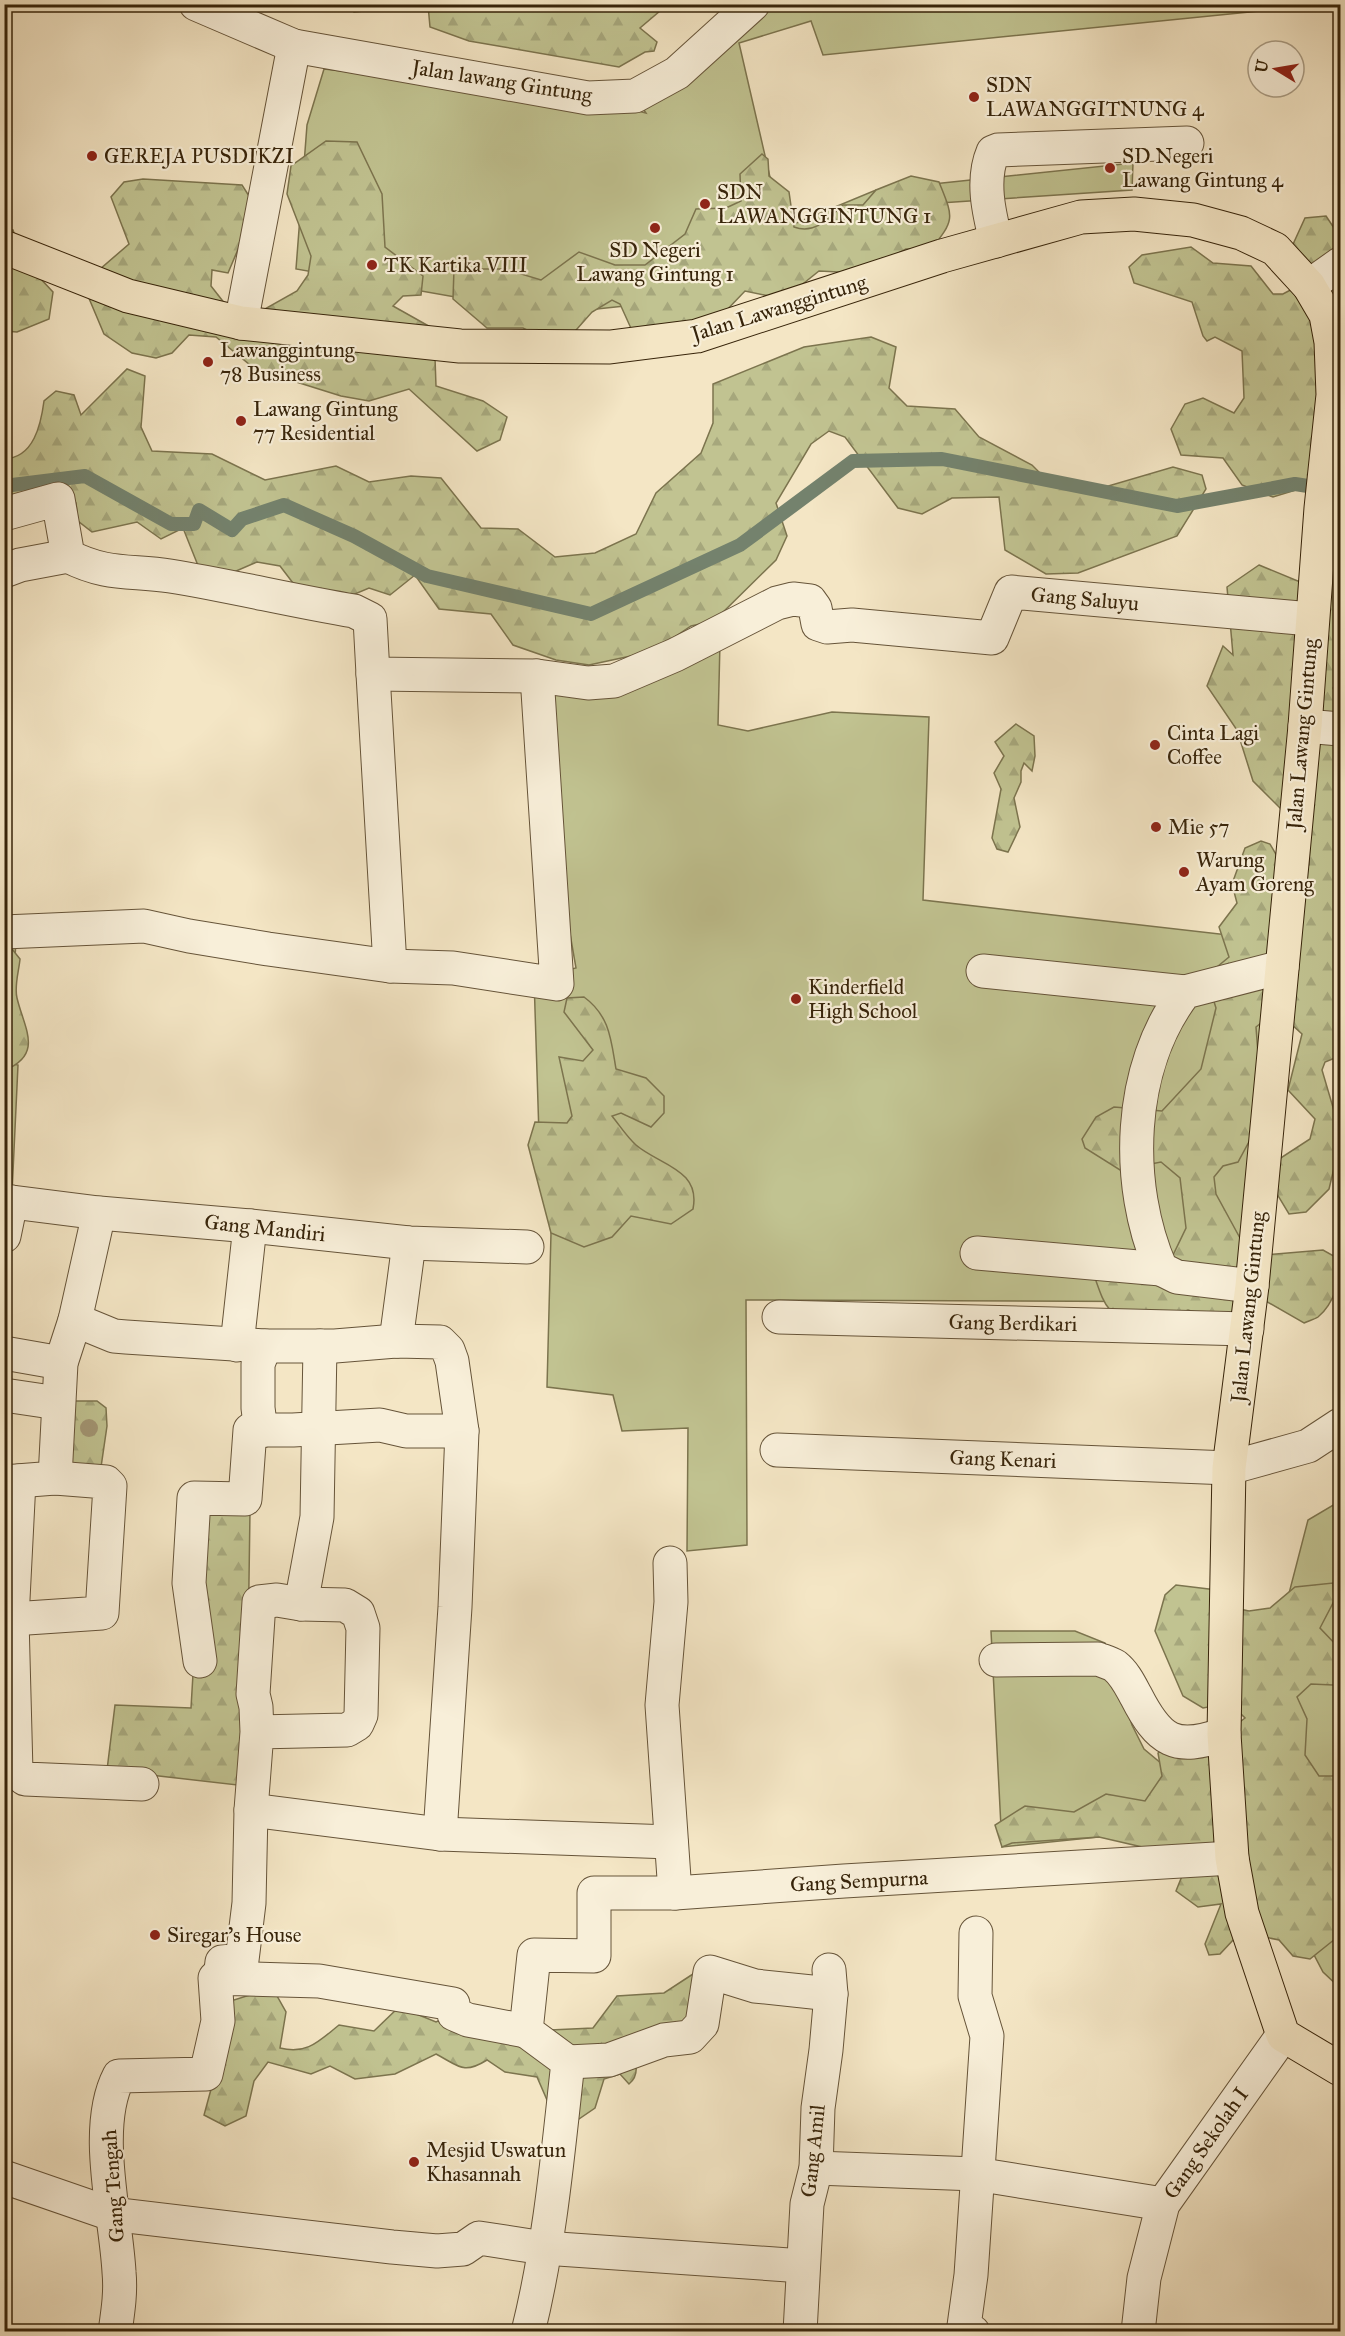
<svg xmlns="http://www.w3.org/2000/svg" width="1345" height="2336" viewBox="0 0 1345 2336" font-family="'IM FELL Great Primer',serif">
<defs>
<pattern id="forest-firs" width="22" height="20" patternUnits="userSpaceOnUse" patternTransform="scale(1.5)"><rect width="22" height="20" fill="#c1c391"/><path d="M5 1l3.5 6h-7zM16 11l3.5 6h-7z" fill="#a6a77c"/></pattern>
</defs>
<rect width="100%" height="100%" fill="#f4e6c5"/>
<filter id="stains"><feTurbulence type="fractalNoise" baseFrequency=".00333" numOctaves="4"/><feColorMatrix values="0 0 0 0 .2 0 0 0 0 .09 0 0 0 0 .02 0 0 0 .5 -.17"/></filter>
<radialGradient id="worn" r=".72"><stop offset=".6" stop-color="#630" stop-opacity="0"/><stop offset="1" stop-color="#630" stop-opacity=".3"/></radialGradient>
<g fill="#c1c391" stroke="#7c744e" stroke-width="1.5">
<polygon points="755,5 1318,5 823,55 811,21 739,43 782,229 876,190 1133,163 1132,190 910,205 653,303 578,311 478,301 296,269 307,125 324,69 588,98 646,113 635,96"/>
<polygon points="720,642 718,725 748,731 832,712 929,717 923,900 1280,941 1242,1302 746,1300 747,1545 687,1551 688,1428 622,1431 613,1395 547,1387 551,1233 539,1135 534,978 576,968 543,779 550,688"/>
<polygon points="5,940 16,940 9,1063 18,1065 12,1193 5,1192"/>
<polygon points="1340,1501 1340,1988 1323,1972 1290,1909 1279,1632 1308,1520"/>
<polygon points="991,1631 1075,1631 1105,1643 1132,1725 1144,1749 1168,1769 1216,1825 1002,1847"/>
</g>
<g fill="url(#forest-firs)" stroke="#7c744e" stroke-width="1.5">
<polygon points="344,5 396,5 396,8 354,12"/>
<polygon points="428,5 428,4 667,5 640,28 657,42 654,51 645,52 619,67 469,41 430,27"/>
<polygon points="326,141 357,142 382,194 385,247 423,276 421,295 403,296 393,306 434,329 436,386 483,401 507,417 500,440 477,451 409,389 369,401 341,396 255,369 216,337 189,335 172,353 156,358 132,353 104,334 88,296 99,270 129,244 111,197 124,182 143,179 242,185 256,207 228,273 212,270 211,286 240,323 297,291 308,275 311,256 287,194 291,166"/>
<path d="M 762,154 L 768,159 L 769,176 L 789,192 L 794,227 C 815,235 829,218 843,205 L 863,205 L 876,190 L 911,176 L 939,182 C 953,217 956,219 931,249 L 906,249 L 859,273 L 819,271 L 784,299 L 745,291 L 722,315 L 634,335 L 620,304 L 612,300 L 592,312 L 561,347 L 523,328 L 487,328 L 453,299 L 454,269 L 505,269 L 541,280 L 579,252 L 615,265 L 645,265 L 685,234 L 696,209 L 726,208 L 741,201 L 740,174 Z"/>
<polygon points="1326,216 1340,237 1340,270 1330,286 1328,303 1340,306 1340,387 1321,467 1302,488 1273,497 1242,485 1223,458 1181,455 1171,429 1185,404 1203,398 1234,413 1244,398 1242,351 1215,337 1207,341 1203,336 1192,302 1134,283 1129,267 1142,255 1191,247 1213,263 1251,266 1273,294 1283,294 1298,286 1289,253 1305,218"/>
<polygon points="5,229 13,230 22,259 53,292 49,319 17,332 5,331"/>
<path d="M 871,337 L 896,347 L 889,388 L 907,406 L 955,409 L 979,437 L 1032,465 L 1052,485 L 1105,487 L 1173,467 L 1202,475 L 1206,489 L 1177,536 L 1078,573 L 1046,574 L 1005,550 L 999,497 L 952,498 L 922,514 L 898,508 L 845,437 L 829,431 L 811,444 L 776,503 L 787,536 L 776,560 L 714,621 L 691,626 L 654,651 L 589,665 L 556,660 L 513,645 L 491,614 L 439,609 L 415,575 L 390,595 L 369,588 L 331,604 L 309,604 L 280,566 L 257,562 L 211,582 L 203,578 L 183,528 L 161,539 L 137,522 L 92,532 L 78,521 L 76,503 L 61,483 L 5,505 L 4,459 C 34,458 41,424 44,401 L 56,391 L 74,395 L 81,415 L 127,369 L 145,376 L 141,427 L 152,451 L 212,454 L 265,480 L 336,466 L 369,482 L 411,476 L 441,478 L 481,528 L 518,529 L 555,557 L 595,553 L 636,534 L 656,493 L 701,453 L 713,423 L 713,384 L 804,347 Z"/>
<path d="M 1259,565 L 1305,584 L 1340,584 L 1340,676 L 1333,688 L 1340,703 L 1340,1056 L 1325,1062 L 1322,1070 L 1340,1131 L 1340,1143 L 1329,1189 L 1306,1212 L 1289,1214 L 1268,1179 L 1276,1161 L 1310,1139 L 1315,1119 L 1288,1090 L 1302,1034 L 1291,1024 L 1266,1019 L 1256,1027 L 1260,1080 L 1251,1138 L 1238,1162 L 1223,1166 L 1214,1177 L 1216,1194 L 1246,1249 L 1265,1255 L 1323,1250 L 1339,1259 C 1343,1277 1333,1305 1318,1317 C 1315,1319 1308,1321 1304,1323 L 1264,1300 L 1242,1325 L 1188,1310 L 1143,1327 C 1108,1312 1107,1313 1095,1278 L 1173,1255 L 1186,1228 L 1180,1178 L 1161,1162 L 1120,1170 L 1085,1148 L 1082,1139 L 1096,1117 L 1114,1107 L 1162,1111 L 1201,1069 L 1216,1008 L 1206,976 L 1229,957 L 1219,927 L 1237,903 L 1232,884 L 1245,848 L 1261,841 L 1270,844 L 1284,868 L 1301,872 L 1309,865 L 1310,838 L 1253,781 L 1237,730 L 1207,686 L 1223,646 L 1233,655 L 1227,587 Z"/>
<polygon points="1016,724 1034,736 1035,756 1032,771 1024,763 1021,771 1021,782 1014,798 1020,827 1008,852 997,849 992,838 1001,789 994,773 1004,756 995,742"/>
<path d="M 5,943 L 8,944 L 20,959 C 19,971 14,986 17,998 C 24,1028 44,1054 5,1070 Z"/>
<path d="M 584,997 C 610,1016 611,1040 616,1069 L 646,1078 L 664,1096 L 664,1113 L 651,1127 L 621,1113 L 612,1116 C 620,1126 627,1137 636,1145 C 659,1165 701,1169 693,1209 L 671,1224 L 631,1216 L 612,1237 L 584,1247 L 551,1233 L 528,1145 L 535,1122 L 567,1123 L 572,1116 L 559,1057 L 583,1061 L 593,1050 L 564,1012 L 567,998 Z"/>
<polygon points="73,1401 97,1401 106,1408 107,1426 101,1467 41,1474"/>
<polygon points="203,1504 250,1511 246,1786 107,1770 115,1705 191,1708"/>
<polygon points="1333,1583 1334,1601 1320,1628 1340,1649 1340,1676 1333,1685 1311,1684 1297,1697 1307,1719 1305,1755 1319,1776 1333,1776 1340,1768 1340,1935 1310,1959 1293,1956 1279,1940 1255,1935 1235,1938 1220,1954 1209,1955 1205,1944 1221,1904 1198,1907 1176,1891 1186,1866 1181,1856 1099,1837 1012,1843 1002,1847 995,1825 1025,1806 1074,1812 1106,1794 1145,1801 1162,1776 1158,1753 1185,1734 1224,1734 1245,1718 1230,1703 1203,1708 1183,1696 1155,1631 1165,1595 1176,1585 1217,1590 1235,1608 1249,1611 1270,1608 1295,1587"/>
<path d="M 693,1974 L 693,2025 L 629,2040 C 633,2055 643,2073 629,2084 L 620,2074 L 604,2079 L 595,2108 L 576,2121 L 554,2116 L 537,2077 L 505,2072 L 487,2060 C 463,2075 459,2066 436,2054 L 395,2074 L 355,2079 L 330,2066 L 311,2074 L 268,2062 L 254,2081 L 246,2116 L 225,2126 L 204,2115 L 213,2082 L 221,2004 L 253,1994 L 277,1996 L 286,2012 L 280,2048 C 307,2055 319,2041 339,2025 L 374,2031 L 399,2007 L 436,2022 L 454,2014 L 550,2030 L 593,2028 L 617,1996 L 664,1993 Z"/>
</g>
<g fill="none" stroke-linecap="round" stroke-linejoin="round">
<polyline stroke="#74826d" stroke-width="14" points="4,486 85,476 171,524 194,524 199,510 232,530 242,519 284,505 354,536 427,576 591,614 740,545 853,461 942,459 1177,506 1295,484 1340,491"/>
<g stroke="#665439" stroke-width="35">
<g id="minor">
<polyline points="196,4 294,46 241,323"/>
<polyline points="294,46 588,98 635,96 677,73 753,4"/>
<path d="M 996,241 C 989,213 981,180 993,152 L 998,150 L 1187,143"/>
<polyline points="1309,286 1340,264"/>
<path d="M 4,514 L 58,499 L 68,556 C 107,576 130,570 170,576 C 232,586 293,601 354,611 L 370,619 L 373,674 L 537,676 L 588,683 L 614,681 L 675,655 L 777,603 L 793,599 L 810,601 L 815,608 L 818,624 L 827,627 L 852,625 L 992,638 L 1011,592 L 1311,619"/>
<polyline points="4,571 20,565 68,556"/>
<polyline points="373,674 390,966"/>
<polyline points="1305,726 1340,729"/>
<polyline points="4,932 144,926 189,936 268,949 390,966 453,968 557,984 537,676"/>
<polyline points="983,971 1185,992"/>
<polyline points="4,1201 99,1213 250,1226 409,1243 527,1247"/>
<polyline points="4,1236 11,1202"/>
<polyline points="977,1253 1161,1269"/>
<path d="M 1252,1286 L 1177,1277 L 1161,1269 C 1124,1185 1127,1067 1185,992 L 1282,967"/>
<polyline points="779,1317 1247,1329"/>
<polyline points="75,1320 114,1336 126,1337 265,1346 335,1346 396,1341 440,1342 448,1350 452,1361 462,1431 455,1607 440,1834"/>
<polyline points="396,1341 409,1243"/>
<polyline points="237,1345 250,1226"/>
<polyline points="4,1353 61,1363"/>
<polyline points="4,1395 58,1403"/>
<polyline points="261,1431 258,1408 258,1364 265,1346"/>
<polyline points="777,1450 1229,1468 1308,1446 1340,1425"/>
<polyline points="19,1481 12,1619 16,1772 25,1779 142,1784"/>
<polyline points="4,1482 55,1478 61,1363 75,1320 99,1213"/>
<polyline points="670,1563 671,1602 662,1705 675,1893"/>
<polyline points="301,1604 317,1517 320,1346"/>
<polyline points="12,1619 102,1613 110,1486 106,1482 55,1478"/>
<path d="M 996,1660 L 1098,1659 C 1103,1661 1110,1663 1115,1666 C 1125,1674 1130,1685 1136,1696 C 1159,1741 1175,1752 1224,1734"/>
<polyline points="200,1661 189,1583 194,1498 245,1499 250,1430 293,1430 380,1425 406,1431 462,1431"/>
<polyline points="251,1810 440,1834 671,1842"/>
<polyline points="220,1978 222,1962 242,1960 249,1903 251,1810 257,1732 256,1707 253,1694 259,1602 277,1600 301,1604 345,1605 358,1613 363,1628 361,1715 357,1724 347,1730 257,1732"/>
<polyline points="568,2062 609,2060 664,2040 690,2037 702,2024 710,1972 755,1986 831,1994"/>
<polyline points="816,2168 976,2174 1163,2204"/>
<polyline points="4,2177 111,2214 392,2247 437,2251 463,2249 479,2238 544,2248 803,2266"/>
<path d="M 115,2332 C 118,2311 121,2292 119,2272 C 116,2215 92,2128 119,2076 L 206,2074 L 218,2021 L 215,1978 L 319,1981 L 453,2004 L 454,2014 L 468,2020 L 526,2031"/>
<path d="M 528,2332 C 550,2244 558,2152 568,2062 L 526,2031 L 534,1955 L 594,1956 L 594,1893 L 675,1893 L 844,1881 L 1232,1858"/>
<polyline points="800,2332 807,2204 816,2168 818,2108 826,2050 831,1994 829,1970"/>
<polyline points="973,2332 964,2326 971,2275 987,2036 975,1996 976,1933"/>
<polyline points="1138,2332 1144,2278 1163,2204 1283,2035"/>
</g>
</g>
<g stroke="#37240a" stroke-width="35">
<polyline id="major" points="4,247 128,296 241,323 460,346 610,347 697,336 942,256 1081,217 1134,214 1193,220 1241,233 1275,249 1309,286 1326,315 1331,342 1333,395 1321,508 1305,726 1252,1286 1229,1468 1224,1734 1232,1858 1242,1913 1283,2035 1340,2069"/>
</g>
<use href="#minor" stroke="#f8efd9" stroke-width="33"/>
<use href="#major" stroke="#f4e6c5" stroke-width="33"/>
</g>
<circle fill="#a39674" cx="89" cy="1428" r="9"/>
<g fill="#8f2418" stroke="#f8efd9" stroke-width="2">
<circle cx="974" cy="97" r="6"/>
<circle cx="92" cy="156" r="6"/>
<circle cx="1110" cy="168" r="6"/>
<circle cx="705" cy="204" r="6"/>
<circle cx="655" cy="228" r="6"/>
<circle cx="372" cy="265" r="6"/>
<circle cx="208" cy="362" r="6"/>
<circle cx="241" cy="421" r="6"/>
<circle cx="1155" cy="745" r="6"/>
<circle cx="1156" cy="827" r="6"/>
<circle cx="1184" cy="872" r="6"/>
<circle cx="796" cy="999" r="6"/>
<circle cx="155" cy="1935" r="6"/>
<circle cx="414" cy="2162" r="6"/>
</g>
<g text-anchor="middle" stroke-width="4.5" stroke-linejoin="round" paint-order="stroke">
<g font-size="21" fill="#37240a" stroke="#f8efd9">
<text transform="translate(502 81) rotate(9)" y="7">Jalan lawang Gintung</text>
<text transform="translate(779 308) rotate(-17)" y="7">Jalan Lawanggintung</text>
<text transform="translate(1085 599) rotate(5)" y="7">Gang Saluyu</text>
<text transform="translate(1302 734) rotate(-85)" y="7">Jalan Lawang Gintung</text>
<text transform="translate(265 1228) rotate(6)" y="7">Gang Mandiri</text>
<text transform="translate(1248 1307) rotate(-84)" y="7">Jalan Lawang Gintung</text>
<text transform="translate(1013 1323) rotate(1)" y="7">Gang Berdikari</text>
<text transform="translate(1003 1459) rotate(2)" y="7">Gang Kenari</text>
<text transform="translate(859 1881) rotate(-3)" y="7">Gang Sempurna</text>
<text transform="translate(1206 2143) rotate(-55)" y="7">Gang Sekolah I</text>
<text transform="translate(813 2151) rotate(-84)" y="7">Gang Amil</text>
<text transform="translate(113 2186) rotate(-94)" y="7">Gang Tengah</text>
</g>
<g font-size="21" fill="#37240a" stroke="#f8efd9" text-anchor="start">
<text x="986" y="92">SDN<tspan x="986" dy="24">LAWANGGITNUNG 4</tspan></text>
<text x="104" y="163">GEREJA PUSDIKZI</text>
<text x="1122" y="163">SD Negeri<tspan x="1122" dy="24">Lawang Gintung 4</tspan></text>
<text x="717" y="199">SDN<tspan x="717" dy="24">LAWANGGINTUNG 1</tspan></text>
<text x="655" y="257" text-anchor="middle">SD Negeri<tspan x="655" dy="24">Lawang Gintung 1</tspan></text>
<text x="384" y="272">TK Kartika VIII</text>
<text x="220" y="357">Lawanggintung<tspan x="220" dy="24">78 Business</tspan></text>
<text x="253" y="416">Lawang Gintung<tspan x="253" dy="24">77 Residential</tspan></text>
<text x="1167" y="740">Cinta Lagi<tspan x="1167" dy="24">Coffee</tspan></text>
<text x="1168" y="834">Mie 57</text>
<text x="1196" y="867">Warung<tspan x="1196" dy="24">Ayam Goreng</tspan></text>
<text x="808" y="994">Kinderfield<tspan x="808" dy="24">High School</tspan></text>
<text x="167" y="1942">Siregar's House</text>
<text x="426" y="2157">Mesjid Uswatun<tspan x="426" dy="24">Khasannah</tspan></text>
</g>
</g>
<rect width="1345" height="2336" fill="none" stroke="#f4e6c5" stroke-width="24"/>
<rect x="6" y="6" width="1333" height="2324" fill="none" stroke="#37240a" stroke-width="3"/>
<rect x="12" y="12" width="1321" height="2312" fill="none" stroke="#37240a" stroke-width="1.5"/>
<g transform="translate(1276 69) rotate(281)"><circle r="28" fill="#f8efd9" stroke="#ab9e86" stroke-width="1.5"/>
<path d="M0-4.5L10 22L0 15L-10 22Z" fill="#8f2418"/>
<text y="-9" font-size="16" font-weight="bold" text-anchor="middle" fill="#37240a">U</text>
</g>
<rect width="100%" height="100%" filter="url(#stains)"/>
<rect width="100%" height="100%" fill="url(#worn)"/>
</svg>
